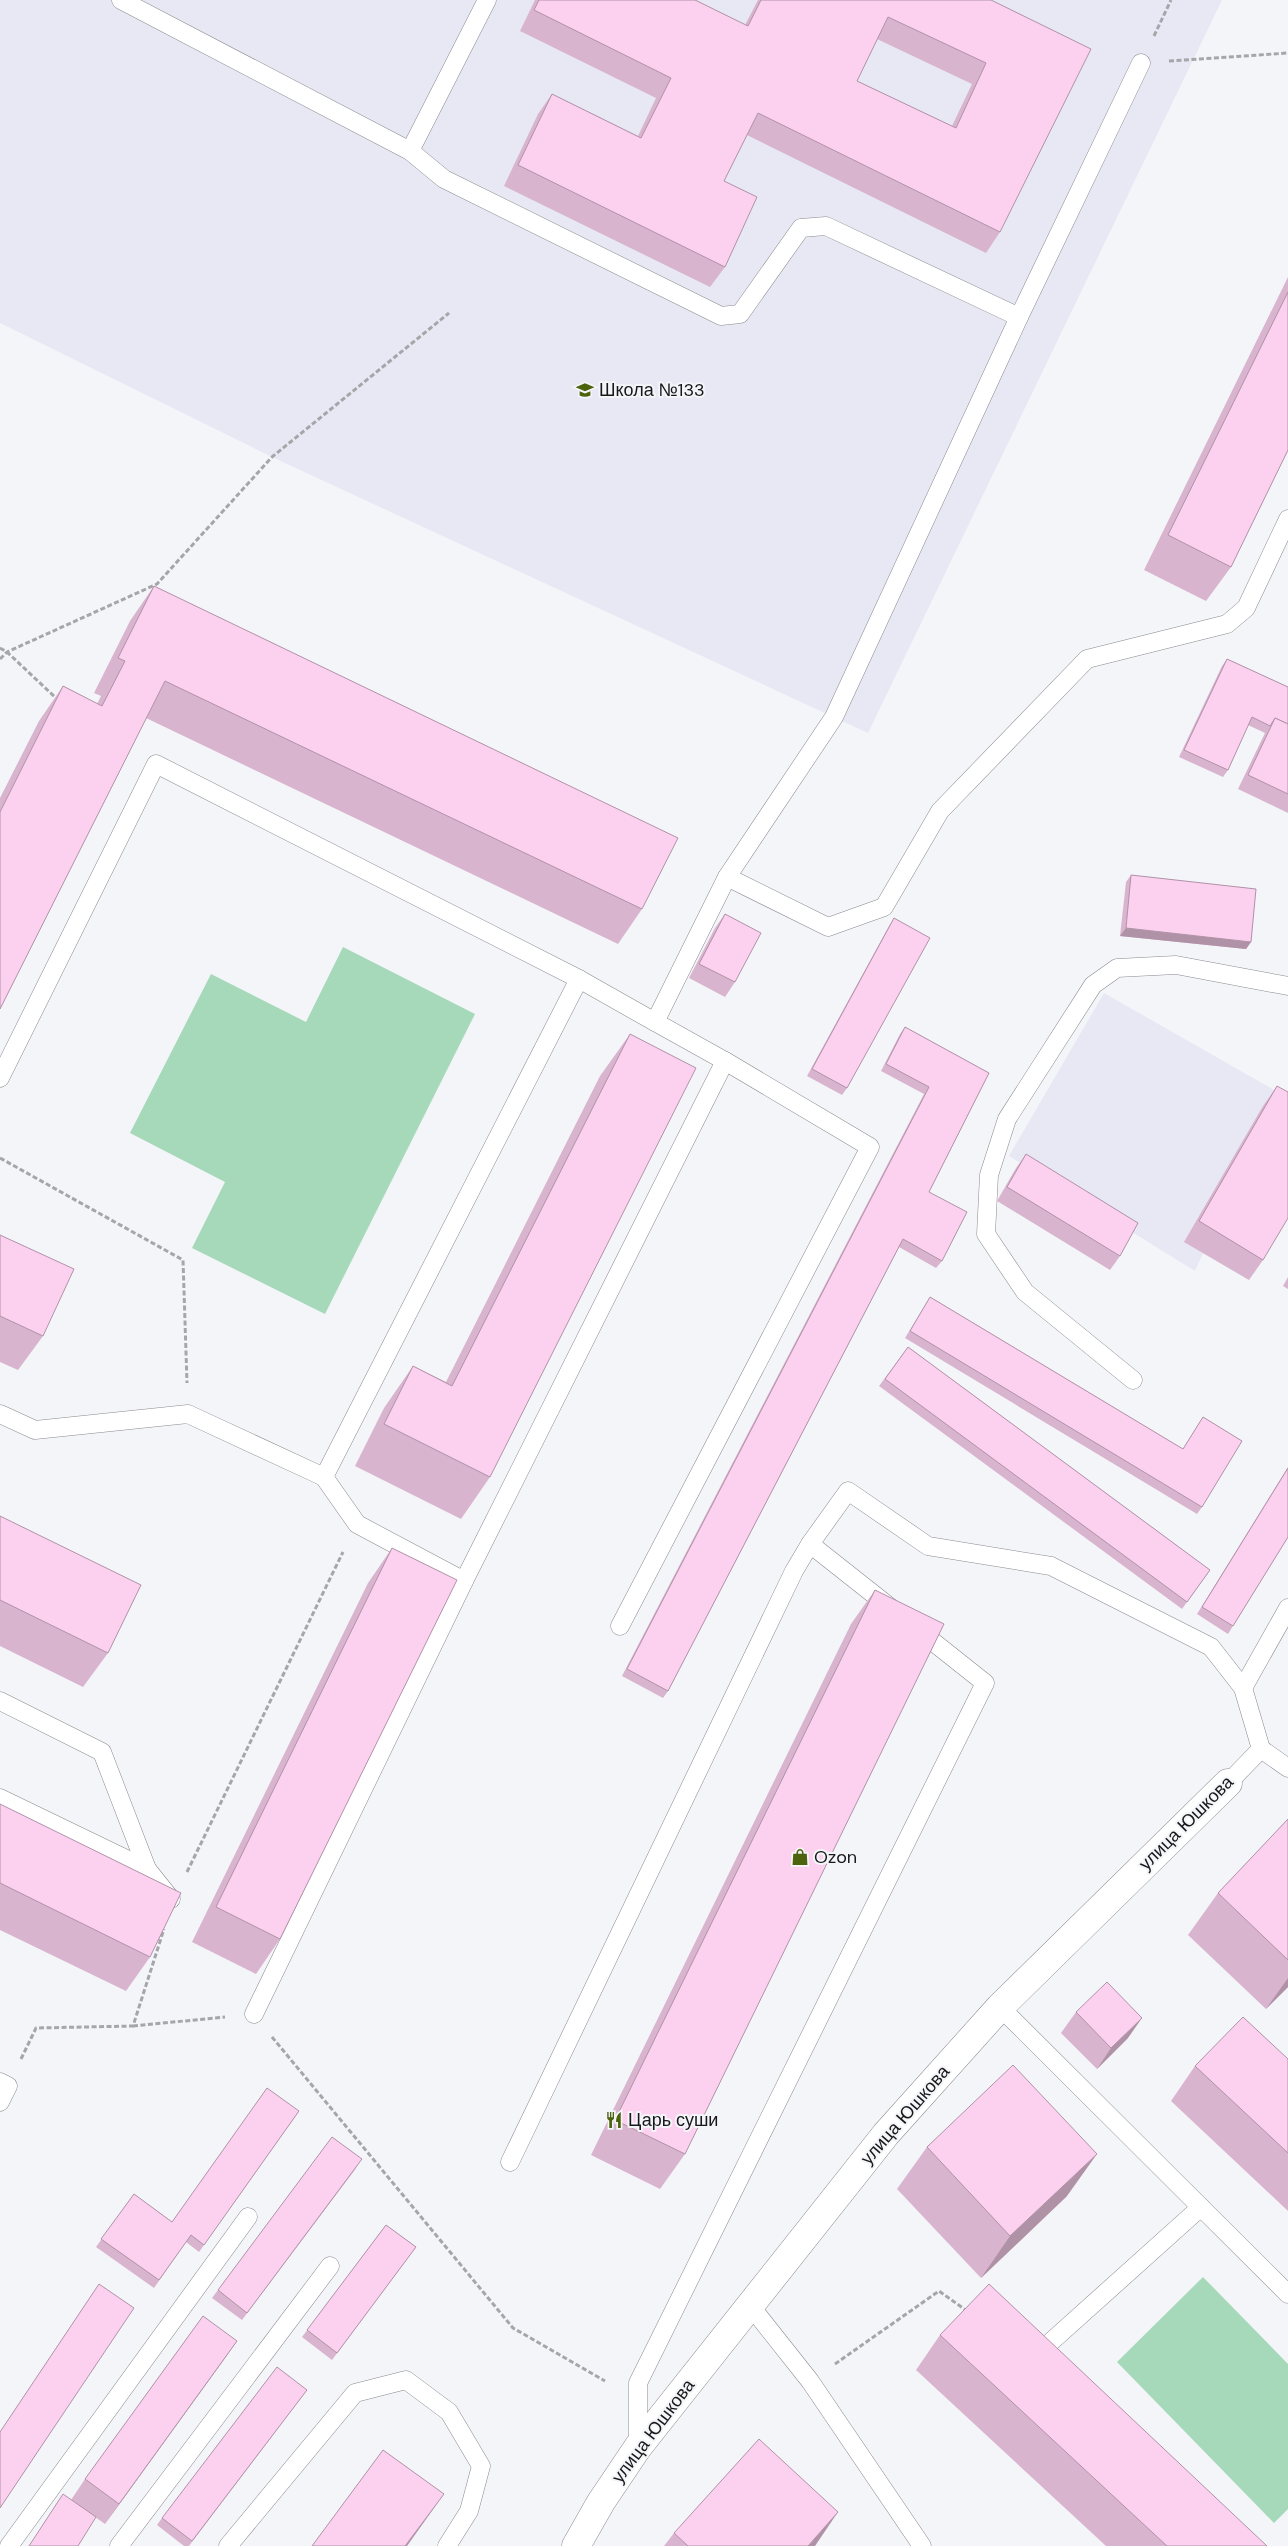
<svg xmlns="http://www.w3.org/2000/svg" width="1288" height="2546" viewBox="0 0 1288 2546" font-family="'DM Sans',sans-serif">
<rect width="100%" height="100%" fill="#f4f5f9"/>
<g fill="#e7e8f4">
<polygon points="0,0 1222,0 868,733 272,457 0,323"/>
<polygon points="1104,993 1288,1098 1288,1214 1249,1280 1203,1253 1195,1271 1009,1156"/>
</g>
<g fill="#a6d8ba">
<polygon points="343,947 475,1014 325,1314 192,1248 225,1182 130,1133 211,974 306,1022"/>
<polygon points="1203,2277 1288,2364 1288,2509 1274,2523 1117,2362"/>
</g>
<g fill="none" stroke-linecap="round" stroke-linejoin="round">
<g stroke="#8a8b8f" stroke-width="19">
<g id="lane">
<polyline points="121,0 410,151 444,179 721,316 740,314 801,228 826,226 1019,317"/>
<polyline points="410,151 487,0"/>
<polyline points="727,877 828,927 884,907 940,811 1087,659 1227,624 1246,608 1288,519"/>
<polyline points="0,1078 156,764 579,979 655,1022 727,877 834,717 1019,317 1141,63"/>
<polyline points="1133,1380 1025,1292 986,1234 989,1175 1007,1119 1093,985 1117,968 1176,965 1288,986"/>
<polyline points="0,1414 35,1430 188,1414 324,1477 357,1524 464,1581 254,2014"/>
<polyline points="324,1477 579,979"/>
<polyline points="810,1544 848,1491 928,1546 1051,1566 1211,1647 1243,1688 1261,1749"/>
<polyline points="464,1581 725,1061 655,1022"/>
<polyline points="620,1626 870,1147 725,1061"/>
<polyline points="1243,1688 1288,1608"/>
<polyline points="0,1701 102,1752 147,1869"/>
<polyline points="1228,1783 1261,1749 1288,1768"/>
<polyline points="0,1798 147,1869 171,1899"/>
<polyline points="1000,2007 1288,2294"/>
<polyline points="0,2082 8,2086 0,2102"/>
<polyline points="510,2162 794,1571 810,1544 891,1608"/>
<polyline points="749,2304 810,2381 922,2546"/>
<polyline points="1034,2357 1201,2207"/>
<polyline points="638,2447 638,2383 985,1683 917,1629"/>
<polyline points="9,2546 248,2217"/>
<polyline points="119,2546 330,2266"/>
<polyline points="228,2546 355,2393 406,2380 449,2412 481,2466 469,2511 447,2546"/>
</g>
</g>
<g stroke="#8a8b8f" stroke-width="29">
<polyline id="street" points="576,2546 601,2502 638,2447 886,2134 1000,2007 1228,1783"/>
</g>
<g stroke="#a6a6aa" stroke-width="3" stroke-dasharray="5 2.5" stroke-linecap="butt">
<polyline points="1154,36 1171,0"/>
<polyline points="1169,61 1288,53"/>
<polyline points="0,648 7,652 57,699"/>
<polyline points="0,659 7,652 157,584 272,457 449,313"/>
<polyline points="0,1158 183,1260 187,1383"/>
<polyline points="187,1872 343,1552"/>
<polyline points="133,2026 225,2017"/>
<polyline points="272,2037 513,2328 605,2381"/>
<polyline points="21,2059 36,2028 133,2026 164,1929"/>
<polyline points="835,2364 939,2291 967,2311"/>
</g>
<use href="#lane" stroke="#fff" stroke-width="18"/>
<use href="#street" stroke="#fff" stroke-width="28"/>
</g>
<g fill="#d9b4ce" fill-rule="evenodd">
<path d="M 535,0 L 695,0 L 745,25 L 758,0 L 991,0 L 1000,232 L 986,253 L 747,135 L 724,181 L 725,267 L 710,287 L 504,186 L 538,114 L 552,94 L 638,136 L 656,98 L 520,31 ZM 877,39 L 972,84 L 952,126 L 857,81 Z"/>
<polygon points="1288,277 1288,450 1231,567 1206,601 1144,570"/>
<polygon points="154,586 642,909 618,944 146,718 0,1009 0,798 39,721 63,686 97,704 101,696 94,693 130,621"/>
<polygon points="1227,659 1288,687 1288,813 1238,789 1265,733 1248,725 1228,770 1223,777 1179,757 1222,666"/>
<polygon points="1131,875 1251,942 1246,949 1120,936 1126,882"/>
<polygon points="725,914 735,982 725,997 689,978 715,928"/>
<polygon points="894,918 847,1088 842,1095 807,1076 889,926"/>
<polygon points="905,1027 989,1073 929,1192 942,1261 936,1268 899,1247 668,1691 663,1698 622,1676 924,1094 881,1071 900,1034"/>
<polygon points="630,1034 490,1477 461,1519 355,1466 384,1408 413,1366 446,1382 600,1076"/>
<polygon points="1277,1086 1263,1260 1249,1280 1184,1242 1263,1106"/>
<polygon points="1026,1154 1120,1256 1110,1270 997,1201 1016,1168"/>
<polygon points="0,1235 43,1336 18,1370 0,1362"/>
<polygon points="1288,1277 1288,1289 1283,1286"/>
<polygon points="930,1297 1183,1449 1203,1417 1202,1507 1197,1514 905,1338"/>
<polygon points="908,1347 1210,1570 1182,1609 879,1386"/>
<polygon points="1288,1467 1288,1537 1228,1634 1197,1614"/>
<polygon points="0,1516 108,1653 83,1687 0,1646"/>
<polygon points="392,1548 280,1939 256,1974 192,1942 368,1583"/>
<polygon points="875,1590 685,2154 660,2189 591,2155 851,1624"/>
<polygon points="0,1804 150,1957 126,1991 0,1930"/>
<polygon points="1288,1819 1288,1987 1266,2009 1188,1935 1218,1893"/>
<polygon points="1076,2012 1128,2038 1097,2069 1061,2033"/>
<polygon points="1288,2059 1288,2211 1171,2101 1195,2066"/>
<polygon points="299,2111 199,2252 186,2242 154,2288 96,2247 134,2194 172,2222"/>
<polygon points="927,2147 1067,2196 981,2278 897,2189"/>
<polygon points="357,2167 242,2320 212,2298 218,2290"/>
<polygon points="386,2225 416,2247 332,2360 302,2337"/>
<polygon points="940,2335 1267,2546 1106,2546 916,2370"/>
<polygon points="237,2341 105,2524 71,2500 85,2479"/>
<polygon points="307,2390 189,2546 184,2546 157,2525 162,2518"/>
<polygon points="674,2533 815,2546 664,2546"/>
</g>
<g fill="#b092a7">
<polygon points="1126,928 1251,942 1246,949 1120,936"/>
<polygon points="1288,1978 1288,1987 1266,2009"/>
<polygon points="1142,2018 1128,2038 1097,2069 1111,2048"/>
<polygon points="1097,2154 1067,2196 981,2278 1010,2236"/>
<polygon points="237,2341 223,2361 105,2524 119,2504"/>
<polygon points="444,2494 407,2546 405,2546"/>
<polygon points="838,2512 815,2546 808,2546"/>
</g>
<g fill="#fcd1ef" stroke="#b092a7" fill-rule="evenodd">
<path d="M 539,0 L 695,0 L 748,26 L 761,0 L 991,0 L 1091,49 L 1000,232 L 758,113 L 724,181 L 757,197 L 725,267 L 518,165 L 552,94 L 641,138 L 671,78 L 534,10 ZM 888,17 L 986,63 L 956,128 L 857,81 Z"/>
<polygon points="1288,292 1288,450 1231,567 1168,535"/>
<polygon points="154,586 678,838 642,909 165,681 0,1009 0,812 63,686 102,706 125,661 118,658"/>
<polygon points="1227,659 1288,687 1288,724 1275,718 1270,726 1252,717 1228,770 1184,750"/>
<polygon points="1275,718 1288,724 1288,794 1248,775"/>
<polygon points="1131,875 1256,889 1251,942 1126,928"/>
<polygon points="725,914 761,933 735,982 699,964"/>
<polygon points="894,918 930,938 847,1088 812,1069"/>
<polygon points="905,1027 989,1073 929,1192 967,1212 942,1261 903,1239 668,1691 627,1669 929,1087 886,1064"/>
<polygon points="630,1034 696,1068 490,1477 384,1424 413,1366 452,1386"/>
<polygon points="1277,1086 1288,1092 1288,1218 1263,1260 1199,1221"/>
<polygon points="1026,1154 1138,1223 1120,1256 1007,1187"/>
<polygon points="0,1235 74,1269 43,1336 0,1316"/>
<polygon points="930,1297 1183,1449 1203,1417 1242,1441 1202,1507 910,1331"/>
<polygon points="908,1347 1210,1570 1187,1602 885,1379"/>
<polygon points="1288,1468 1288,1537 1233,1626 1202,1607"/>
<polygon points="0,1516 141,1585 108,1653 0,1600"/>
<polygon points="392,1548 457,1580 280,1939 216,1907"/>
<polygon points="875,1590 944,1624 685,2154 615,2120"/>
<polygon points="0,1804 181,1893 150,1957 0,1883"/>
<polygon points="1288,1819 1288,1960 1218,1893"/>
<polygon points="1107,1982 1142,2018 1111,2048 1076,2012"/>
<polygon points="1243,2017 1288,2059 1288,2153 1195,2066"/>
<polygon points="1013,2065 1097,2154 1010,2236 927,2147"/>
<polygon points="267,2088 299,2111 204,2245 191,2235 159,2280 101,2239 134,2194 172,2222"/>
<polygon points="332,2137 362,2159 247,2313 218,2290"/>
<polygon points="386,2225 416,2247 337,2353 307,2330"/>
<polygon points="99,2284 134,2308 0,2508 0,2432"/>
<polygon points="989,2284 1267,2546 1167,2546 940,2335"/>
<polygon points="203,2316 237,2341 119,2504 85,2479"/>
<polygon points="277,2367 307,2390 192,2541 162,2518"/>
<polygon points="759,2439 838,2512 808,2546 688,2546 674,2533"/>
<polygon points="383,2450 444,2494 405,2546 312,2546"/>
<polygon points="63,2494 96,2517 78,2546 29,2546"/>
</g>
<defs>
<g id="school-bare" transform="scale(1.35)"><path d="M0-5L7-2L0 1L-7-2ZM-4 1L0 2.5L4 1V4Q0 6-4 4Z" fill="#4c620d" stroke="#f4f5f9" stroke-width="2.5" paint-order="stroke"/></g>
<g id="shop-bare" transform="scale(1.35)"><path d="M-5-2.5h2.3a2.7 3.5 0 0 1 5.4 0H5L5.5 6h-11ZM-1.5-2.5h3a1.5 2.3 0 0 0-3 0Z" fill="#4c620d" stroke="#f4f5f9" stroke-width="2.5" paint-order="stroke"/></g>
<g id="restaurant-bare" transform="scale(1.35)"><path d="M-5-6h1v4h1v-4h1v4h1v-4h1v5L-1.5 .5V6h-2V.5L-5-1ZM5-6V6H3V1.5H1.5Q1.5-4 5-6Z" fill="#4c620d" stroke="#f4f5f9" stroke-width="2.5" paint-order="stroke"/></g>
</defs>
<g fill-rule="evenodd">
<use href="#school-bare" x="585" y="390"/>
<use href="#shop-bare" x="800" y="1857"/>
<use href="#restaurant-bare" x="614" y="2120"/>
</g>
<g text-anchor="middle" stroke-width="4" stroke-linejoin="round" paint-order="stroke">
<g font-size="18" fill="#18181a" stroke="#f4f5f9" text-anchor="start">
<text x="599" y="396">Школа №133</text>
<text x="814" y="1863">Ozon</text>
<text x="628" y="2126">Царь суши</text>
</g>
<g font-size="18" fill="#18181a" stroke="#f4f5f9">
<text transform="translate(1186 1823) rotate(-45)" y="6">улица Юшкова</text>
<text transform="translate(905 2115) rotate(-49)" y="6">улица Юшкова</text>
<text transform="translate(653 2431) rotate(-53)" y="6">улица Юшкова</text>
</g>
</g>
</svg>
